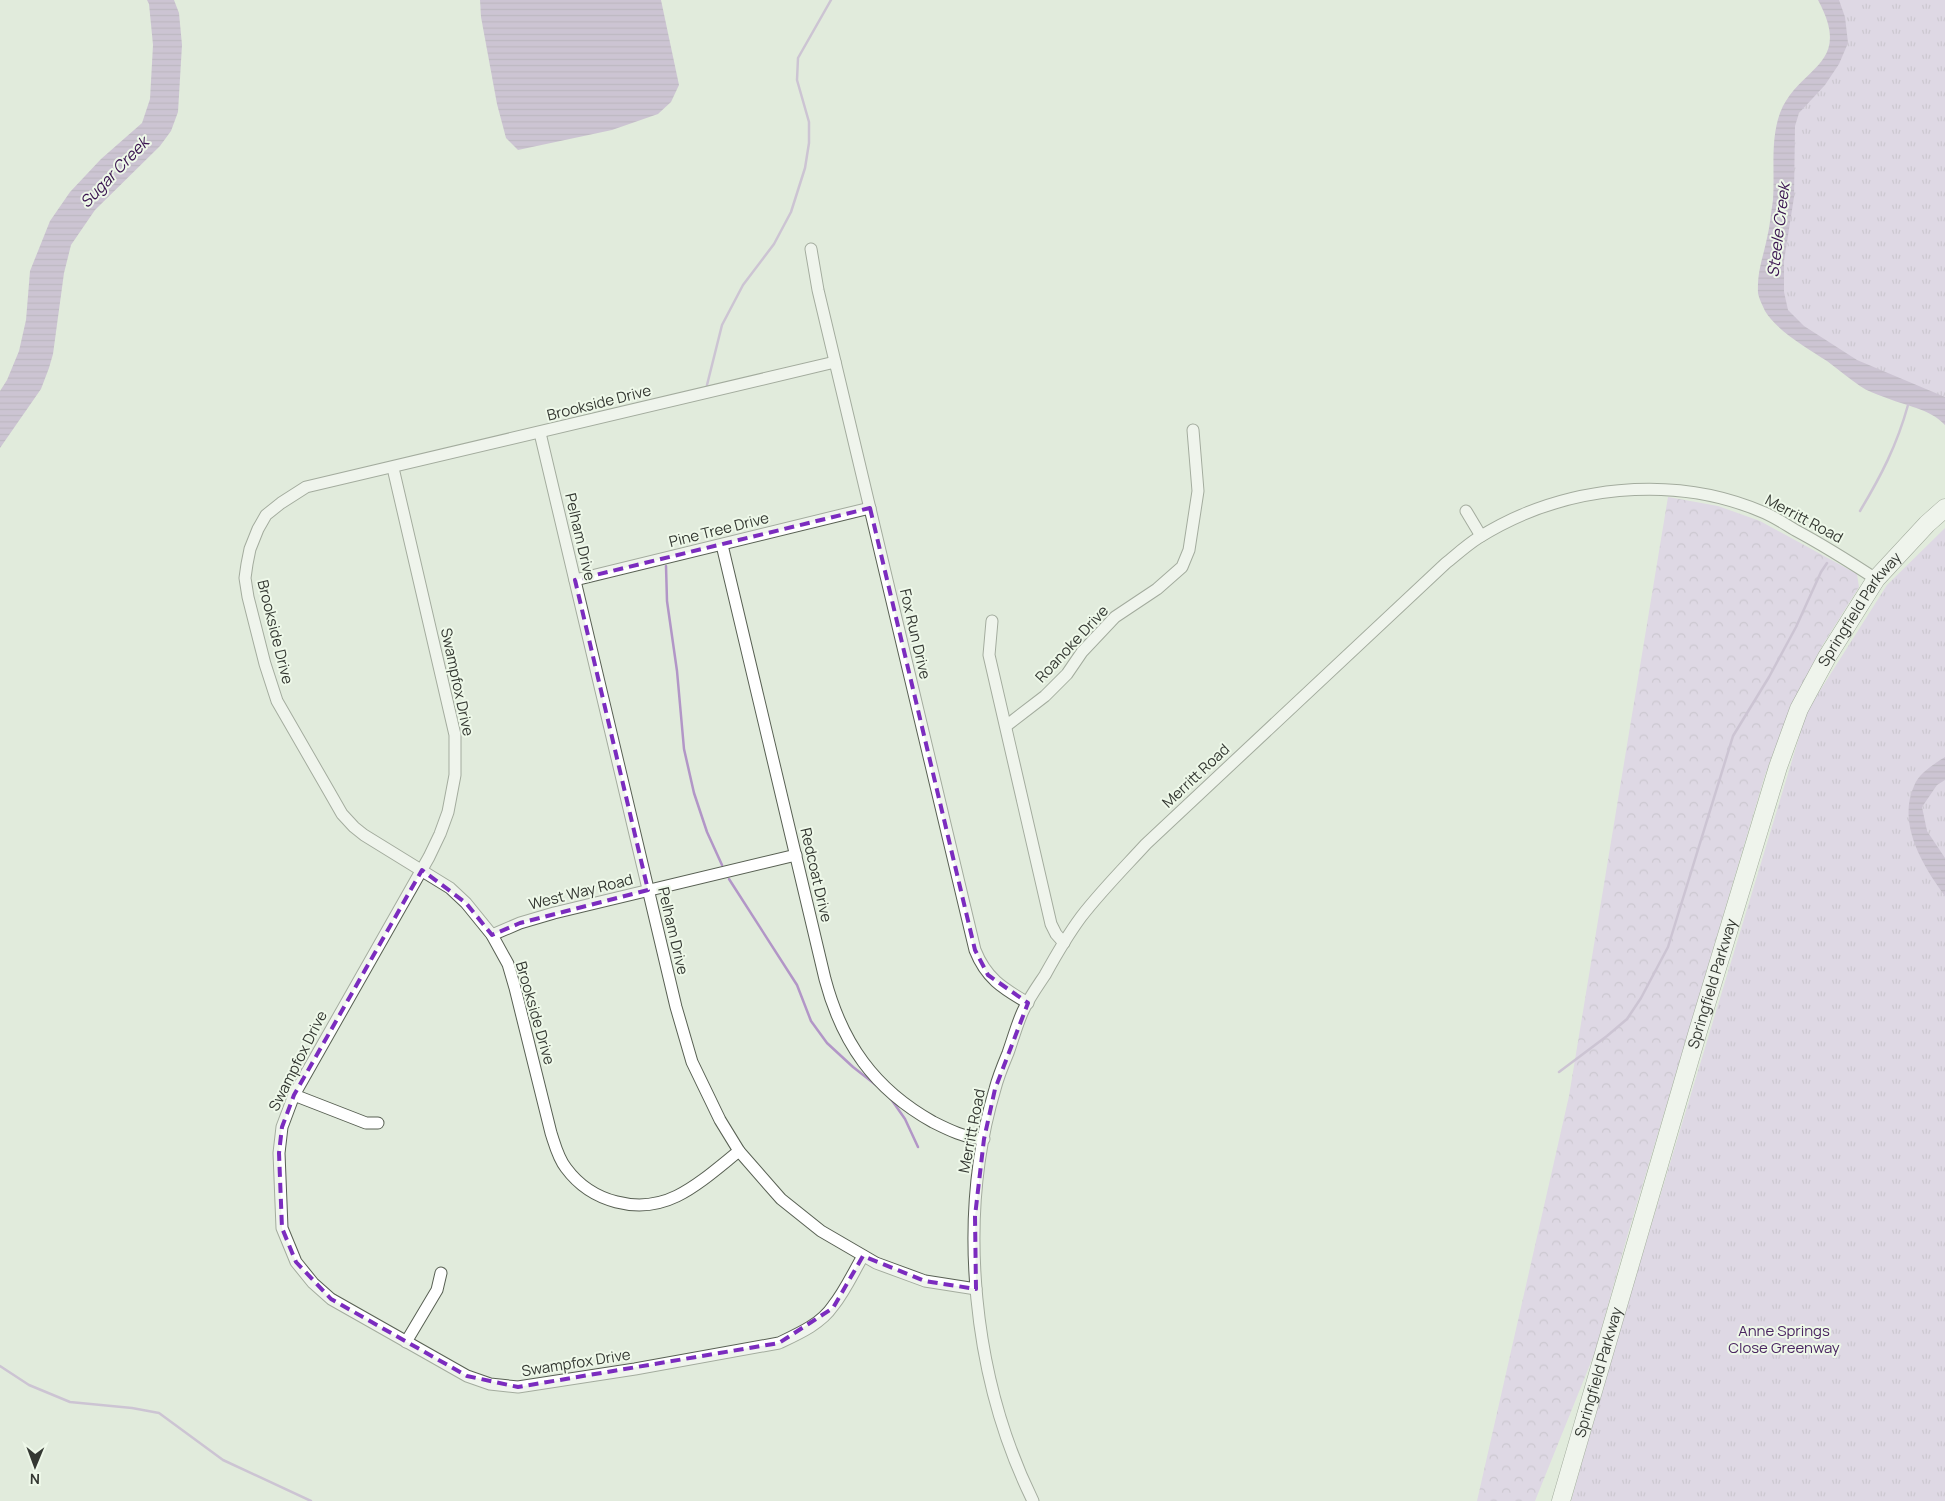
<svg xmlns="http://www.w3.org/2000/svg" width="1945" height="1501" viewBox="0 0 1945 1501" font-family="Manrope,sans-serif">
<defs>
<pattern id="forest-crowns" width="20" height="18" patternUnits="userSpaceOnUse" patternTransform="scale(1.25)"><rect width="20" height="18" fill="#d9c0ed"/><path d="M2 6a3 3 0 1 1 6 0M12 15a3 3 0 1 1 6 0" fill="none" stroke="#b19dc1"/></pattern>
<pattern id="park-tufts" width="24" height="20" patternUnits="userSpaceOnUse" patternTransform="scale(1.25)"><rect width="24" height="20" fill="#d9c0ed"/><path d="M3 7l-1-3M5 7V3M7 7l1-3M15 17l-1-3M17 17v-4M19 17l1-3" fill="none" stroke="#b19dc1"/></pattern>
<pattern id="water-rules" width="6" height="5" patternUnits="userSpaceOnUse" patternTransform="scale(1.25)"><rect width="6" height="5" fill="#b296c7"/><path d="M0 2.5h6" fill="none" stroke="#927ba2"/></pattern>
</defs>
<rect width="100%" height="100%" fill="#e1ebdc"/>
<polygon fill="url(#forest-crowns)" points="1668,497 1718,506 1760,521 1857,574 1859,587 1822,646 1791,706 1765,775 1627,1237 1595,1352 1535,1501 1477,1501 1569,1096"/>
<g fill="url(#park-tufts)">
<polygon points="1829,0 1945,0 1945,410 1807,338 1771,287 1785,137 1836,51"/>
<polygon points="1945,528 1945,1501 1571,1501 1622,1322 1807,711 1887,585"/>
</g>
<g fill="url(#water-rules)">
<polygon points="147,0 174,0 179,13 182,45 178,112 171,131 160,146 95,210 71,245 64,273 53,354 49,368 41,389 0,448 0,391 7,380 19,351 26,320 30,271 50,221 70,192 101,159 142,123 150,99 153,45 149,4"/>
<polygon points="480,0 661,0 679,85 671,102 658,114 612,130 518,150 506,138 497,104 481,17"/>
<path d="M 1818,0 L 1839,0 L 1845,17 L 1848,43 L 1839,64 L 1825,85 L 1799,113 L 1795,126 L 1794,197 L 1784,261 L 1784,292 L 1788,310 L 1804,326 L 1857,360 L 1945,397 L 1945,425 C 1929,408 1905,406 1884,397 C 1876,394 1867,391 1860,386 C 1848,378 1838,369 1827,361 C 1807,348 1777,331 1765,311 C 1763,306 1759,299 1758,293 C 1757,271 1763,258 1767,238 C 1770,226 1771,212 1773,200 C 1775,171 1770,141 1780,113 C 1799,65 1854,67 1818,0 Z"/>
<path d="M 1945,757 L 1945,780 L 1937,785 L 1922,807 L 1927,831 L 1945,858 L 1945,896 C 1923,866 1897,824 1914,786 C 1919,773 1934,764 1945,757 Z"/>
</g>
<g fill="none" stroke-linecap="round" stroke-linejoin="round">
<g stroke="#b296c7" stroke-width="2.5">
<polyline points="707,385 722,325 743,285 774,244 791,212 805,168 809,143 809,122 797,80 798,58 831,0"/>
<path d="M 1860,511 C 1881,476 1897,445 1908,405"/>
<polyline points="666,566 667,601 677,671 684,749 694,793 707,832 722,865"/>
<polyline points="729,879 797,985 811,1021 827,1043 853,1067 876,1085"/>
<polyline points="1559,1072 1607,1036 1627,1019 1641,998 1668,947 1733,736 1769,677 1796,627 1821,572 1827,563"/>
<polyline points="891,1099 905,1119 918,1147"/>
<polyline points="0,1366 29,1385 70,1402 132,1408 159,1413 223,1460 311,1501"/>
</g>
<g stroke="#586053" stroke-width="13">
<g id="minor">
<path d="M 811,249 L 818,290 L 975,950 C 986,978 1002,988 1028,1003"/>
<polyline points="540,433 676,1007 692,1062 720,1120 739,1151 781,1199 821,1231 876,1263 925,1281 976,1289"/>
<path d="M 393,468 L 455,735 L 455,775 L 448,812 L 440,834 L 429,857 L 294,1095 L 282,1127 L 279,1153 L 282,1228 L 296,1262 L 313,1283 L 331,1299 L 467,1376 L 490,1384 L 518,1387 L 635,1369 L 779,1343 C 798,1334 821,1324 833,1306 C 845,1291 853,1273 863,1256"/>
<polyline points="1466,511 1481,536"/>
<path d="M 722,545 L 825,979 C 842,1043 874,1089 933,1122 C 949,1130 965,1138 984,1139"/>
<polyline points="575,580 870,508"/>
<polyline points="992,621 989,655 1051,924 1056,934 1064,943"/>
<polyline points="1006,726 1045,696 1067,674 1082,652 1115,617 1157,589 1182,567 1189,550 1198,491 1193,430"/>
<polyline points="492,935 520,923 554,913 796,855"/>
<polyline points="294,1095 366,1123 378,1123"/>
<path d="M 739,1151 C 719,1167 699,1185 677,1196 C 638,1215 591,1202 566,1168 C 558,1158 555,1145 551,1133 L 515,988 L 508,964 L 492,935 L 466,903 L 450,888 L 364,835 L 354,827 L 342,814 L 330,793 L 277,701 L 265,664 L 248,597 L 245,578 L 247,564 L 250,549 L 258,529 L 266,515 L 281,503 L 306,487 L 835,362"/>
<polyline points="406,1342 437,1290 441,1273"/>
<path d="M 1033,1501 C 973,1379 956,1220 995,1089 C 998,1077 1003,1065 1008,1053 C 1013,1039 1017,1024 1023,1011 C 1029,998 1037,987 1045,975 C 1056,955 1067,936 1081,917 C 1101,891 1124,868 1146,844 L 1446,563 C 1456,555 1467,545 1478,538 C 1562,485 1674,473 1765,513 C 1776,518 1785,524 1795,530 C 1823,545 1850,562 1876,579"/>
</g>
</g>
<g stroke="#586053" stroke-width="19">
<g id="primary">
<path id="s1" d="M 1561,1501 L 1698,1031 L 1778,767 L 1799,709 L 1827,657 L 1876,579 L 1927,524 L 1945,508"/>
</g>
</g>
<use href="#minor" stroke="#fff" stroke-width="11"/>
<use href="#primary" stroke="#fff" stroke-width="18"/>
</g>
<path d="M0 0H1945V1501H0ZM 870,508 L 975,950 L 988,975 L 1028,1003 L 995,1089 L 984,1139 L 975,1216 L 976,1289 L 925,1281 L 863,1256 L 833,1308 L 779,1343 L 518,1387 L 467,1376 L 331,1299 L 296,1262 L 282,1228 L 279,1153 L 282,1127 L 294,1095 L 422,870 L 466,903 L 492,935 L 520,923 L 648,890 L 575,580 Z" fill="#e1ebdc" fill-opacity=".55" fill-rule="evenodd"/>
<path fill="none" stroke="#7b2cbf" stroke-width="4" stroke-dasharray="10 6" stroke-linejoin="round" d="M 870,508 L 975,950 L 988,975 L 1028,1003 L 995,1089 L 984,1139 L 975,1216 L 976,1289 L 925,1281 L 863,1256 L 833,1308 L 779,1343 L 518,1387 L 467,1376 L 331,1299 L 296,1262 L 282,1228 L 279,1153 L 282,1127 L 294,1095 L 422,870 L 466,903 L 492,935 L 520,923 L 648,890 L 575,580 Z"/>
<g text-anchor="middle" stroke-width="4" stroke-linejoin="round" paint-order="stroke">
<g font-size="15" fill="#343832" stroke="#eef8e9">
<text transform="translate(599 403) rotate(-14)" y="5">Brookside Drive</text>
<text transform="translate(1804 519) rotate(28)" y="5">Merritt Road</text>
<text transform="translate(719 530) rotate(-14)" y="5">Pine Tree Drive</text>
<text transform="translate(580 537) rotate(77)" y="5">Pelham Drive</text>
<text dy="5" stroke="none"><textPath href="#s1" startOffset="944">Springfield Parkway</textPath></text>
<text transform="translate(275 632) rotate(76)" y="5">Brookside Drive</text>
<text transform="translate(915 634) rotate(77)" y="5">Fox Run Drive</text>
<text transform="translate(1072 644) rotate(-47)" y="5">Roanoke Drive</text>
<text transform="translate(457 682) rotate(78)" y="5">Swampfox Drive</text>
<text transform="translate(1196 776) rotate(-43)" y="5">Merritt Road</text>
<text transform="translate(816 875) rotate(77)" y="5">Redcoat Drive</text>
<text transform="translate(581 892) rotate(-14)" y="5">West Way Road</text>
<text transform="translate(673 931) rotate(77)" y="5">Pelham Drive</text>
<text dy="5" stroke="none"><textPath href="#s1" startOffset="539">Springfield Parkway</textPath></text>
<text transform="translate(535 1013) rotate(74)" y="5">Brookside Drive</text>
<text transform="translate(298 1061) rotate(-63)" y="5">Swampfox Drive</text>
<text transform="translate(972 1131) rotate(-79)" y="5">Merritt Road</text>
<text transform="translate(576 1363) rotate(-9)" y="5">Swampfox Drive</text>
<text dy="5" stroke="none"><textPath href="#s1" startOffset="134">Springfield Parkway</textPath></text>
</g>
<g font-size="15" fill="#4b2662" stroke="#eef8e9">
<text x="1784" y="1336">Anne Springs<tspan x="1784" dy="17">Close Greenway</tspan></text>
</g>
<g font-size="16" font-style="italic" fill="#3a1450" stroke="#eef8e9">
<text transform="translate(114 172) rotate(-46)" y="6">Sugar Creek</text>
<text transform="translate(1778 230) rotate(-83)" y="6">Steele Creek</text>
</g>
</g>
<g transform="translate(35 1466) rotate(181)" stroke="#eef8e9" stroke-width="4" paint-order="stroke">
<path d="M0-4L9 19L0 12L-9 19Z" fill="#343832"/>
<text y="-8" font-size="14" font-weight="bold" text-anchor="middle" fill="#343832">N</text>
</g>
</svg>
